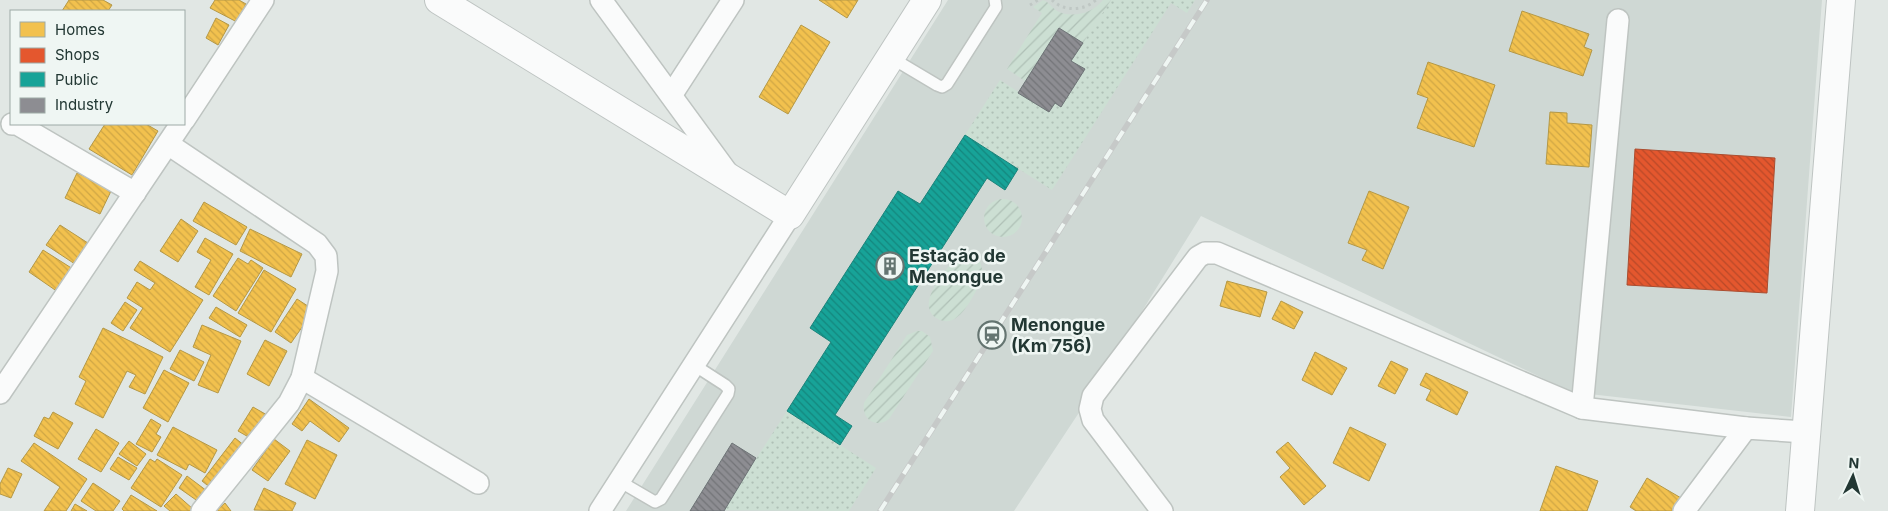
<svg xmlns="http://www.w3.org/2000/svg" width="1888" height="511" viewBox="0 0 1888 511" font-family="Inter,sans-serif">
<defs>
<pattern id="grass-dots" width="8" height="8" patternUnits="userSpaceOnUse" patternTransform="scale(1.25)"><rect width="8" height="8" fill="#ccdfd3"/><path d="M2 2h.1M6 6h.1" fill="none" stroke="#afc0b6" stroke-width="1.8" stroke-linecap="round"/></pattern>
<pattern id="garden-furrows" width="10" height="10" patternUnits="userSpaceOnUse" patternTransform="scale(1.25)"><rect width="10" height="10" fill="#ccdfd3"/><path d="M-1 1l2-2M0 10L10 0M9 11l2-2" fill="none" stroke="#afc0b6"/></pattern>
<pattern id="homes-back-hatch" width="6" height="6" patternUnits="userSpaceOnUse" patternTransform="scale(1.25)"><rect width="6" height="6" fill="#f2c14e"/><path d="M-1 5l2 2M0 0l6 6M5-1l2 2" fill="none" stroke="#cfa645"/></pattern>
<pattern id="shops-back-hatch" width="6" height="6" patternUnits="userSpaceOnUse" patternTransform="scale(1.25)"><rect width="6" height="6" fill="#e4572e"/><path d="M-1 5l2 2M0 0l6 6M5-1l2 2" fill="none" stroke="#b84928"/></pattern>
<pattern id="public-back-hatch" width="6" height="6" patternUnits="userSpaceOnUse" patternTransform="scale(1.25)"><rect width="6" height="6" fill="#17a398"/><path d="M-1 5l2 2M0 0l6 6M5-1l2 2" fill="none" stroke="#14867d"/></pattern>
<pattern id="industry-back-hatch" width="6" height="6" patternUnits="userSpaceOnUse" patternTransform="scale(1.25)"><rect width="6" height="6" fill="#8d8d92"/><path d="M-1 5l2 2M0 0l6 6M5-1l2 2" fill="none" stroke="#737478"/></pattern>
</defs>
<rect width="100%" height="100%" fill="#e1e7e4"/>
<polygon fill="#cfd8d4" points="948,0 1822,0 1791,417 1572,392 1201,216 1082,408 1014,511 626,511"/>
<g fill="url(#grass-dots)">
<polygon points="1111,0 1195,0 1187,13 1171,3 1052,190 965,135 1000,80 1049,112 1055,103 1061,107 1085,70 1071,61"/>
<polygon points="787,411 876,468 849,511 723,510"/>
</g>
<g fill="url(#garden-furrows)">
<path d="M 1043,0 C 1049,2 1053,9 1059,12 C 1074,18 1093,13 1103,0 L 1111,0 L 1083,43 L 1059,28 L 1025,81 L 1007,69 L 1042,13 L 1033,7 Z"/>
<circle cx="1003" cy="218" r="19"/>
<path d="M 971,254 L 980,261 L 984,277 C 976,289 968,310 956,318 C 951,322 943,322 938,319 C 914,305 944,274 953,260 L 958,256 Z"/>
<path d="M 917,331 L 922,331 L 930,337 L 933,351 L 889,419 C 876,429 861,419 864,403 L 907,335 Z"/>
</g>
<g fill="url(#homes-back-hatch)" stroke="#b49846">
<polygon points="69,0 103,0 112,5 108,11 62,11"/>
<polygon points="215,0 239,0 246,4 237,22 210,8"/>
<polygon points="819,0 858,0 847,18"/>
<polygon points="1522,11 1589,34 1584,47 1592,50 1583,76 1509,51"/>
<polygon points="216,18 229,25 218,45 206,38"/>
<polygon points="801,25 830,42 788,114 759,97"/>
<polygon points="1428,62 1495,85 1474,147 1417,128 1428,98 1417,94"/>
<polygon points="1550,112 1567,113 1567,123 1592,125 1589,167 1546,164"/>
<polygon points="105,124 146,124 158,131 132,175 89,149"/>
<polygon points="77,173 112,189 100,214 65,198"/>
<polygon points="1369,191 1409,207 1383,269 1362,260 1367,250 1348,243"/>
<polygon points="204,202 247,227 236,245 193,221"/>
<polygon points="181,219 198,231 178,262 160,251"/>
<polygon points="60,225 91,245 78,266 46,245"/>
<polygon points="250,229 302,254 291,277 240,251"/>
<polygon points="205,238 233,254 209,295 195,287 211,260 197,252"/>
<polygon points="43,250 73,269 58,292 29,272"/>
<polygon points="238,258 248,264 251,260 263,268 236,311 213,296"/>
<polygon points="140,261 203,300 170,352 130,328 143,308 127,298 137,282 150,290 155,283 134,270"/>
<polygon points="264,270 296,289 271,332 238,313"/>
<polygon points="1227,281 1267,292 1260,317 1220,306"/>
<polygon points="297,299 314,310 291,343 275,332"/>
<polygon points="1281,301 1303,312 1294,329 1272,319"/>
<polygon points="125,302 137,310 123,331 111,323"/>
<polygon points="216,307 247,325 240,337 209,318"/>
<polygon points="202,325 241,341 218,393 198,385 211,355 193,347"/>
<polygon points="103,328 163,357 145,394 129,387 136,375 127,371 103,418 75,404 86,381 79,377"/>
<polygon points="265,340 287,351 269,386 247,374"/>
<polygon points="180,350 204,362 194,381 170,369"/>
<polygon points="1315,352 1347,368 1332,395 1302,380"/>
<polygon points="1391,361 1408,369 1395,394 1378,386"/>
<polygon points="164,370 189,383 168,422 143,408"/>
<polygon points="1426,373 1468,392 1457,415 1426,400 1431,390 1420,385"/>
<polygon points="309,399 349,428 339,442 310,421 302,431 292,424"/>
<polygon points="253,407 267,415 252,439 238,431"/>
<polygon points="53,412 73,423 58,449 34,436 44,417 49,419"/>
<polygon points="151,419 161,425 156,434 161,437 152,452 136,444"/>
<polygon points="173,427 217,450 205,473 189,464 186,470 157,455"/>
<polygon points="1350,427 1386,444 1369,481 1333,463"/>
<polygon points="96,429 119,443 101,472 78,459"/>
<polygon points="235,438 245,446 212,489 202,481"/>
<polygon points="274,439 290,451 268,481 252,470"/>
<polygon points="307,440 337,455 315,499 285,484"/>
<polygon points="129,441 146,454 137,466 119,454"/>
<polygon points="1288,442 1326,486 1304,505 1280,477 1290,468 1276,452"/>
<polygon points="34,443 87,479 66,511 44,511 60,487 21,461"/>
<polygon points="118,457 137,468 129,480 110,469"/>
<polygon points="150,459 155,462 157,459 182,475 161,507 131,488"/>
<polygon points="1556,466 1598,481 1587,511 1540,511"/>
<polygon points="8,468 22,474 11,498 0,494 0,484"/>
<polygon points="187,476 207,491 199,502 179,488"/>
<polygon points="1647,478 1693,505 1690,511 1636,511 1630,507"/>
<polygon points="93,483 120,501 113,511 96,511 81,501"/>
<polygon points="264,488 296,503 292,511 254,510"/>
<polygon points="176,494 193,509 191,511 170,511 164,506"/>
<polygon points="131,495 157,511 124,511 122,509"/>
<polygon points="225,503 231,511 216,511"/>
<polygon points="75,504 87,511 71,511"/>
</g>
<polygon fill="url(#shops-back-hatch)" stroke="#aa4d30" points="1635,149 1775,158 1767,293 1627,285"/>
<polygon fill="url(#public-back-hatch)" stroke="#1a837a" points="965,135 1018,169 1005,190 987,178 835,415 852,426 840,445 787,411 831,342 810,328 898,191 920,204"/>
<g fill="url(#industry-back-hatch)" stroke="#6d7376">
<polygon points="1059,28 1083,43 1071,61 1085,69 1061,107 1055,103 1049,112 1018,93"/>
<polygon points="732,443 756,458 724,511 690,511"/>
</g>
<g fill="none" stroke-linecap="round" stroke-linejoin="round">
<g stroke="#bec4c1" stroke-width="14">
<g id="lane">
<polyline points="890,57 937,85 942,87 947,84 996,7 995,0"/>
<polyline points="619,481 655,502 661,499 728,394 729,389 725,385 694,365"/>
</g>
</g>
<g stroke="#bec4c1" stroke-width="24">
<g id="street">
<polyline points="601,0 729,175"/>
<polyline points="672,94 733,0"/>
<polyline points="184,120 263,0"/>
<polyline points="12,124 17,124 135,193"/>
<polyline points="168,144 317,244 326,256 327,271 302,378 289,403 202,511"/>
<polyline points="302,378 478,483"/>
<polyline points="0,393 181,124"/>
<polyline points="1582,408 1618,20"/>
<polyline points="600,511 790,215"/>
<polyline points="1162,511 1093,420 1090,409 1093,396 1198,257 1205,253 1217,253 1582,408 1746,428"/>
<polyline points="1684,511 1746,428 1805,432"/>
</g>
</g>
<g stroke="#bec4c2" stroke-width="30">
<g id="secondary">
<polyline points="439,0 790,215 927,0"/>
<polyline points="1800,511 1841,0"/>
</g>
</g>
<g stroke="#bfc7c4" stroke-width="3" stroke-dasharray="2.5 4" stroke-linecap="butt">
<path d="M 1052,0 C 1064,12 1084,11 1096,0"/>
<polyline points="1030,5 1038,0"/>
</g>
<use href="#lane" stroke="#fafbfb" stroke-width="11"/>
<use href="#street" stroke="#fafbfb" stroke-width="21"/>
<use href="#secondary" stroke="#fafbfb" stroke-width="28"/>
<g stroke="#c6c9c8" stroke-width="5.5">
<polyline id="rail" points="880,511 1207,0"/>
</g>
<use href="#rail" stroke="#eff6f3" stroke-width="4" stroke-dasharray="11" stroke-linecap="butt"/>
</g>
<defs>
<g id="building-ring" transform="scale(1.4375)"><circle r="9.5" fill="#eff6f3" stroke="#657571" stroke-width="1.5"/><path d="M-4-6H4V6H1V3H-1V6H-4ZM-2.5-4.3h1.7v1.8h-1.7ZM.8-4.3h1.7v1.8H.8ZM-2.5-1h1.7V.8h-1.7ZM.8-1h1.7V.8H.8Z" fill="#657571"/></g>
<g id="station-ring" transform="scale(1.4375)"><circle r="9.5" fill="#eff6f3" stroke="#657571" stroke-width="1.5"/><path d="M-3-6H3Q5-6 5-4V2Q5 4 3 4L4.5 6H3L1.5 4h-3L-3 6H-4.5L-3 4Q-5 4-5 2V-4Q-5-6-3-6ZM-3.5-4v3h7v-3ZM-3.5 1v1.5H-2V1ZM2 1v1.5H3.5V1Z" fill="#657571"/></g>
</defs>
<g fill-rule="evenodd">
<use href="#building-ring" x="890" y="266"/>
<use href="#station-ring" x="992" y="335"/>
</g>
<g text-anchor="middle" stroke-width="5" stroke-linejoin="round" paint-order="stroke">
<g font-size="18" font-weight="bold" fill="#223733" stroke="#eff6f3" text-anchor="start">
<text x="909" y="262">Estação de<tspan x="909" dy="21">Menongue</tspan></text>
<text x="1011" y="331">Menongue<tspan x="1011" dy="21">(Km 756)</tspan></text>
</g>
</g>
<rect x="10" y="10" width="175" height="115" fill="#eff6f3" stroke="#9daaa6"/>
<rect x="20" y="22" width="25" height="15" fill="#f2c14e" stroke="#9daaa6"/>
<text x="55" y="35" font-size="15" fill="#223733">Homes</text>
<rect x="20" y="48" width="25" height="15" fill="#e4572e" stroke="#9daaa6"/>
<text x="55" y="60" font-size="15" fill="#223733">Shops</text>
<rect x="20" y="72" width="25" height="15" fill="#17a398" stroke="#9daaa6"/>
<text x="55" y="85" font-size="15" fill="#223733">Public</text>
<rect x="20" y="98" width="25" height="15" fill="#8d8d92" stroke="#9daaa6"/>
<text x="55" y="110" font-size="15" fill="#223733">Industry</text>
<g transform="translate(1853 476) rotate(4)" stroke="#eff6f3" stroke-width="4" paint-order="stroke">
<path d="M0-4L9 19L0 12L-9 19Z" fill="#223733"/>
<text y="-8" font-size="14" font-weight="bold" text-anchor="middle" fill="#223733">N</text>
</g>
</svg>
